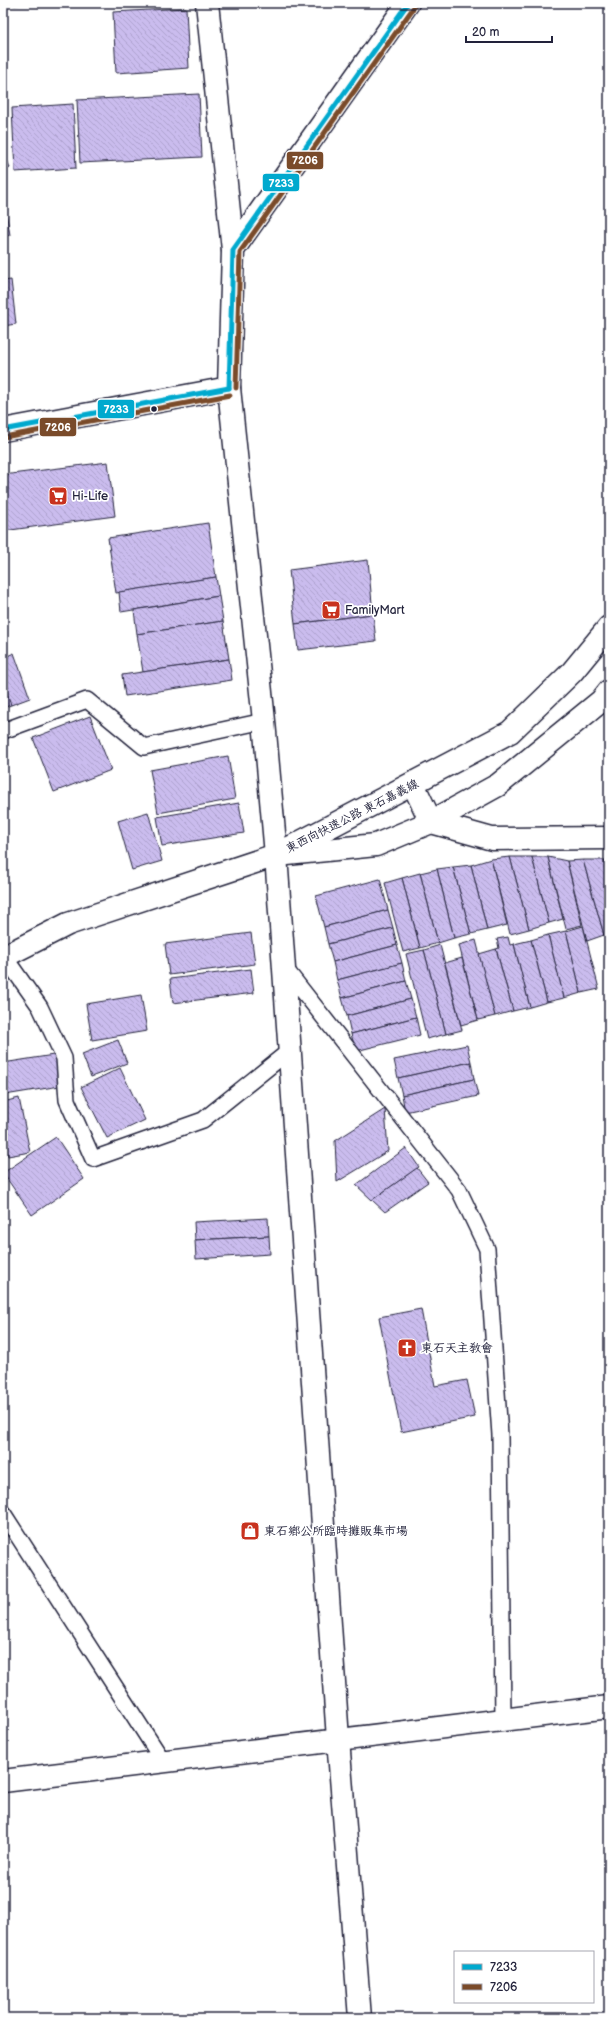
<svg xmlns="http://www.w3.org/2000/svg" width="612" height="2021" viewBox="0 0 612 2021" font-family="'Balsamiq Sans','LXGW WenKai TC',sans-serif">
<defs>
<pattern id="building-back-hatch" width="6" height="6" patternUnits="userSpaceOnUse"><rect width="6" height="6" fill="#cabcee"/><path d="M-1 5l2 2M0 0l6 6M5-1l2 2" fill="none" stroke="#ada1cd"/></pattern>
</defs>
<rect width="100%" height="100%" fill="#fff"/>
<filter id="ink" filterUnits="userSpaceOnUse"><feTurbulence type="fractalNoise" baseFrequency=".025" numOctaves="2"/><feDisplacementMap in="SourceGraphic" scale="8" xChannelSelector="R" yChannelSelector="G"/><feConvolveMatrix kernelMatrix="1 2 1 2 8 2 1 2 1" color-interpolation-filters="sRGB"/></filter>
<g filter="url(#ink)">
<g fill="url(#building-back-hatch)" stroke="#22223b">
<polygon points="14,3 39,3 14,5"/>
<polygon points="186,8 189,68 116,73 113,12"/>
<polygon points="199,94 202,157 80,163 77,100"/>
<polygon points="73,104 76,168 15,172 12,108"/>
<polygon points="3,154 5,154 10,168 3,171"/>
<polygon points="3,194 10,235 3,236"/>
<polygon points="11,280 16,324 3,326 3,281"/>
<polygon points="108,462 115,516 3,531 3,475"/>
<polygon points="208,523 216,577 116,593 108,538"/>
<polygon points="368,560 373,614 295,624 289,570"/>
<polygon points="216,577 219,596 121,612 119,592"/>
<polygon points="219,596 223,621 137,634 134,610"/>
<polygon points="373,614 376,641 298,650 295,624"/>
<polygon points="223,621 229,659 143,672 137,634"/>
<polygon points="14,653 30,698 11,705 3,682 3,658"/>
<polygon points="229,659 232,680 125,696 122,675"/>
<polygon points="3,682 11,705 3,708"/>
<polygon points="90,716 111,770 54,792 33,738"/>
<polygon points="228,756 235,799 158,813 150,770"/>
<polygon points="239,803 244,833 162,846 157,817"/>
<polygon points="148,812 162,861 132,870 118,821"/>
<polygon points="510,857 532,857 549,923 529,929"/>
<polygon points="510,857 529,929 510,934 491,859"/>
<polygon points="532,857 548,857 563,919 549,923"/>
<polygon points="548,857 567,861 582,925 566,929"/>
<polygon points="491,859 507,925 487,930 471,865"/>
<polygon points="583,860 604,935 587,941 567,861"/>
<polygon points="583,860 604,860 609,879 609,934 604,935"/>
<polygon points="604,860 609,860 609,879"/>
<polygon points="471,865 487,930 471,934 453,867"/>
<polygon points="453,867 471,934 454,938 437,869"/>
<polygon points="437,869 454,938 438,943 420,873"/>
<polygon points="420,873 438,943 420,948 402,878"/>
<polygon points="402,878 420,948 403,952 385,883"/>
<polygon points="380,879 388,910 324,927 316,896"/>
<polygon points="388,910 393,928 328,944 324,927"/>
<polygon points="583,926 599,989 581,993 566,931"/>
<polygon points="393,928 397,945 333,962 328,944"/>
<polygon points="566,931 581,993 564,998 548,935"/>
<polygon points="251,933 255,964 169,975 165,944"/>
<polygon points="548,935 564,998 547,1002 531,940"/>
<polygon points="508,937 510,945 514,944 530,1007 513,1011 496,949 499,948 497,939"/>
<polygon points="476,940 495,1016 478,1020 459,945"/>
<polygon points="531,940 547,1002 530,1007 514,944"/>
<polygon points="397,945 402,963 337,980 333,962"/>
<polygon points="440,945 462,1030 446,1034 424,950"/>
<polygon points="496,949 513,1011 495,1016 479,954"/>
<polygon points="424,950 446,1034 427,1039 406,954"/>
<polygon points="462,958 478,1020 461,1025 445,963"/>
<polygon points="402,963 406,981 342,998 337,980"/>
<polygon points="251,969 254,993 173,1003 170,979"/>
<polygon points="406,981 411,999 347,1016 342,998"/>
<polygon points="141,995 147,1031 92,1040 86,1004"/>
<polygon points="411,999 416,1017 351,1034 347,1016"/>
<polygon points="416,1017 420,1035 356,1051 351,1034"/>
<polygon points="118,1040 127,1063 91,1077 82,1054"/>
<polygon points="467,1045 471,1062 398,1078 394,1060"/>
<polygon points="60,1054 66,1085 5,1095 3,1063"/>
<polygon points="471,1062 474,1079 402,1095 398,1078"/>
<polygon points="120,1068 145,1120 107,1138 81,1087"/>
<polygon points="474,1079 478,1096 405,1112 402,1095"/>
<polygon points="19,1098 30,1152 8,1156 3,1132 3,1102"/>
<polygon points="385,1109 388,1151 337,1182 335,1141"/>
<polygon points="56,1137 84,1179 32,1215 3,1173"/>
<polygon points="406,1148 419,1167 372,1200 356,1185"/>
<polygon points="417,1168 428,1182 385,1212 372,1200"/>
<polygon points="268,1218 269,1236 195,1240 194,1222"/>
<polygon points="269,1236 270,1254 196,1259 195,1240"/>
<polygon points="421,1309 435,1386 467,1380 475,1417 401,1432 379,1317"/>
</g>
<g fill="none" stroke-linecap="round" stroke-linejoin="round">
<g stroke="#22223b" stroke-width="18">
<g id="service">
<polyline points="3,731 87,700 144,747 264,721"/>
<polyline points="4,956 40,1007 64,1058 67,1100 93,1159 203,1120 289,1051"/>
<polyline points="284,967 459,1190 487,1249 500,1435 503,1719"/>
<polyline points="3,1513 163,1761"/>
</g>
</g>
<g stroke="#22223b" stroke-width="25">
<g id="minor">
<polyline points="413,784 431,822 492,839 609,838"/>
<polyline points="3,1781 609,1707"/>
</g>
</g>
<g stroke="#22223b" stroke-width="25">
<g id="tertiary">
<polyline points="3,430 229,388"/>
<polyline points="3,957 68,924 276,855"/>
</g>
</g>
<g stroke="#22223b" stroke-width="25">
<g id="secondary">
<polyline points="207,3 233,250"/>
<polyline points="360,2018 338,1739 276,855 264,721 229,388 233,250 408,3"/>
</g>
</g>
<g stroke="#22223b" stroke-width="25">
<g id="primary">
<polyline points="287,854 376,845 431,822 498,785 601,701 609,691"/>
<polyline points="276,855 510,732 572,672 609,627"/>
</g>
</g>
<use href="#service" stroke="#fff" stroke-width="15"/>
<use href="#minor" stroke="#fff" stroke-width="22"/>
<use href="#tertiary" stroke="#fff" stroke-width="22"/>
<use href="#secondary" stroke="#fff" stroke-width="22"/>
<use href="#primary" stroke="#fff" stroke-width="22"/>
<g stroke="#fff" stroke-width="8">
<g id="bus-1">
<polyline points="229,388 233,250 408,3"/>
<polyline points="3,430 229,388"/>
</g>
</g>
<g stroke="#fff" stroke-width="8">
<g id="bus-2">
<polyline points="236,388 240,252 414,7"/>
<polyline points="4,437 230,395"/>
</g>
</g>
<use href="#bus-1" stroke="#00a9ce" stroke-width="5"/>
<use href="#bus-2" stroke="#7a4b2a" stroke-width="5"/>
</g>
</g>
<defs>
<g id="supermarket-square" transform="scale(1)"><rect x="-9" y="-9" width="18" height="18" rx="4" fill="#c8321e" stroke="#fff"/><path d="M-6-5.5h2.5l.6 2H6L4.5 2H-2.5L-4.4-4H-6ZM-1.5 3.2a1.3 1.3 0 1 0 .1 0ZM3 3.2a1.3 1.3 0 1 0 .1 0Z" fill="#fff"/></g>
<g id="church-square" transform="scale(1)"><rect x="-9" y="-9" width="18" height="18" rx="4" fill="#c8321e" stroke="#fff"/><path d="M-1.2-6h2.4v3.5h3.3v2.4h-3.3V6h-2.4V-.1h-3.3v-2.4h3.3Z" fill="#fff"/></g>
<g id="shop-square" transform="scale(1)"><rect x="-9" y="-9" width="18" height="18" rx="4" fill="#c8321e" stroke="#fff"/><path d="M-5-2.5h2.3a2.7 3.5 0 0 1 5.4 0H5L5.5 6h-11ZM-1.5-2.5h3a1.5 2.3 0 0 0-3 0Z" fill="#fff"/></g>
</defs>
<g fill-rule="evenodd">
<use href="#supermarket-square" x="58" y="496"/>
<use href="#supermarket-square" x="331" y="610"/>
<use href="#church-square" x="407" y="1348"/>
<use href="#shop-square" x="250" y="1531"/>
</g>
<circle fill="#22223b" stroke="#fff" stroke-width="1.5" cx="154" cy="409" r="3.5"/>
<g text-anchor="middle" stroke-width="3.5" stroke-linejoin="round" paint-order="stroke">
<g font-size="12" fill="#22223b" stroke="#fff" text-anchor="start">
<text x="72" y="500">Hi-Life</text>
<text x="345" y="614">FamilyMart</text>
<text x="421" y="1352">東石天主教會</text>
<text x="264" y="1535">東石鄉公所臨時攤販集市場</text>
</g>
<g font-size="12" fill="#22223b" stroke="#fff">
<text transform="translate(352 816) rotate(-27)" y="4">東西向快速公路 東石嘉義線</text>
</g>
</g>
<g stroke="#fff" stroke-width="1.5">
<rect x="286" y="151" width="38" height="19" rx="4" fill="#7a4b2a"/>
<rect x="262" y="173" width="38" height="19" rx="4" fill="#00a9ce"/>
<rect x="97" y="399" width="38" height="20" rx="4" fill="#00a9ce"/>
<rect x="39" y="417" width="38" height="20" rx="4" fill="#7a4b2a"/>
</g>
<g font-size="11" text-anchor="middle" font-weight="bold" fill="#fff">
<text x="305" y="164">7206</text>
<text x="281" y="187">7233</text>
<text x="116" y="413">7233</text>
<text x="58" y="431">7206</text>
</g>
<rect width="612" height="2021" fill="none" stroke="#fff" stroke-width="16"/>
<rect x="8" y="8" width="596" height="2005" fill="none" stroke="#22223b" stroke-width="1.5" filter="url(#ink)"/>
<rect x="454" y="1951" width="140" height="52" fill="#ffffff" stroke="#a7a7b1"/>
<rect x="462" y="1964" width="20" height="6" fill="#00a9ce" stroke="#a7a7b1"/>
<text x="490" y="1971" font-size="12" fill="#22223b">7233</text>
<rect x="462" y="1984" width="20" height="6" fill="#7a4b2a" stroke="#a7a7b1"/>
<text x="490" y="1991" font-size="12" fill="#22223b">7206</text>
<path d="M466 36v6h86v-6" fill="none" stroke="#22223b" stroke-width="2"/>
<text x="472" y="36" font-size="12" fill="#22223b" stroke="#ffffff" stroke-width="3" paint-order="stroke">20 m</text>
</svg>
